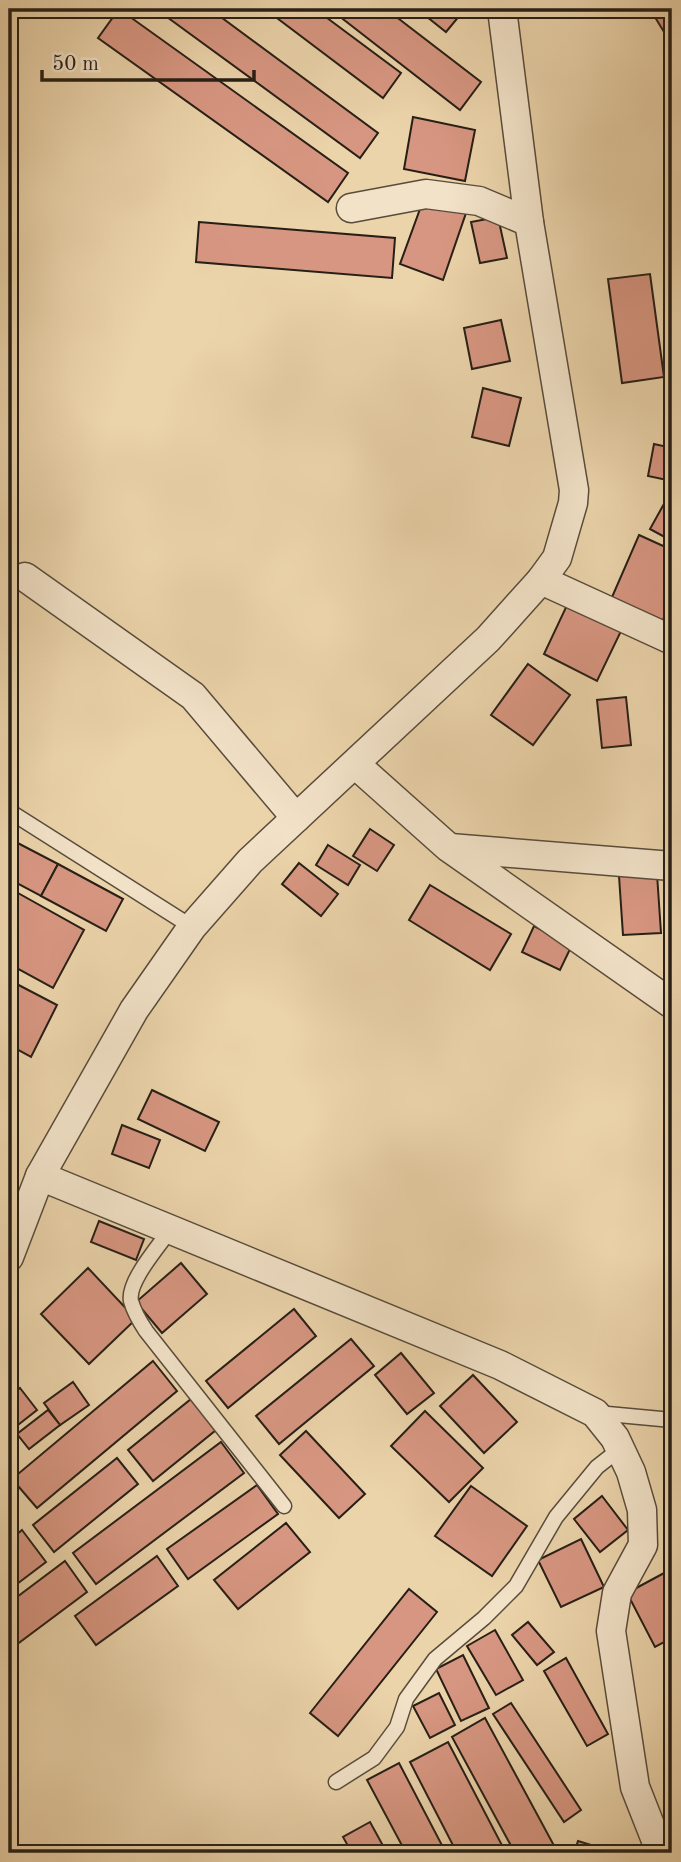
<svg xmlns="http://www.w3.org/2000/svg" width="681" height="1862" viewBox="0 0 681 1862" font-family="'Old Standard TT',serif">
<rect width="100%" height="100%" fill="#ebd3aa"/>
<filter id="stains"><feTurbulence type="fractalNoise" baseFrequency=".00286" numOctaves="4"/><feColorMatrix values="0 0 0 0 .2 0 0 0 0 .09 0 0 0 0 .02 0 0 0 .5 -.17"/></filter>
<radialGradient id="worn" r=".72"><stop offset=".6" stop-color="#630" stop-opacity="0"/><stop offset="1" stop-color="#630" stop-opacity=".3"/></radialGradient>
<g fill="#d79681" stroke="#271f16" stroke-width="2">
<polygon points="119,9 348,173 328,202 98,38"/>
<polygon points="156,9 210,9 378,133 360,158"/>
<polygon points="265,9 315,9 401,73 383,98"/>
<polygon points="330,9 386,9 481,82 460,110"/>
<polygon points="417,9 465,9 446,32"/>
<polygon points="650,9 672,9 672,45"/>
<polygon points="413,117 475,130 465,181 404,169"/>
<polygon points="424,198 466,213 443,280 400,264"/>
<polygon points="498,217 507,258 480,263 471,222"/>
<polygon points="199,222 395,238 392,278 196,262"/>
<polygon points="650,274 664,377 622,383 608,279"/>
<polygon points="501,320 510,361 472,369 464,328"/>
<polygon points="483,388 521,398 509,446 472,437"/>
<polygon points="654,444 672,448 672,481 648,476"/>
<polygon points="670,493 672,494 672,541 650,529"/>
<polygon points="639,535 672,550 672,599 660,627 609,604"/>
<polygon points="568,603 622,629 597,681 544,654"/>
<polygon points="528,664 570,695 533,745 491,715"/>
<polygon points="626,697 631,745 602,748 597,700"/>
<polygon points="370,829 394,845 377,871 353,856"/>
<polygon points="10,839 58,864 41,896 9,879"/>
<polygon points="328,845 360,865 348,885 316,865"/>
<polygon points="299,863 338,894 321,916 282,884"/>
<polygon points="58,864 123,899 106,931 41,896"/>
<polygon points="657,874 661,933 623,935 619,876"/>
<polygon points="430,885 511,934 490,970 409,920"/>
<polygon points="9,888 84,930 53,988 9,964"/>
<polygon points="534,926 572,945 560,970 522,952"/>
<polygon points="9,980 57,1005 31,1057 9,1045"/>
<polygon points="9,1067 18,1071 9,1094"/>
<polygon points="152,1090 219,1122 205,1151 138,1119"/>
<polygon points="122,1125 160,1140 149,1168 112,1154"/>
<polygon points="99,1221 144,1239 136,1260 91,1242"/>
<polygon points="181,1263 207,1294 162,1333 136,1302"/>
<polygon points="88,1268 136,1319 89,1364 41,1314"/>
<polygon points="294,1309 316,1336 228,1408 206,1381"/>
<polygon points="351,1339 374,1366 279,1444 256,1416"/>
<polygon points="401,1353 434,1393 407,1414 375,1375"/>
<polygon points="153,1361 177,1391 37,1508 12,1479"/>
<polygon points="473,1375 517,1422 484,1453 440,1406"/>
<polygon points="73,1382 89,1405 60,1425 44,1403"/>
<polygon points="20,1388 37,1410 9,1432 9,1397"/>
<polygon points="191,1399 216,1430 153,1481 128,1450"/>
<polygon points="48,1410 60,1425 29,1449 17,1434"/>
<polygon points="425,1411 483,1468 449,1502 391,1446"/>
<polygon points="306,1431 365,1494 339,1518 280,1455"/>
<polygon points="221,1442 244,1473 96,1584 73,1553"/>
<polygon points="117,1458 138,1484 54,1552 33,1525"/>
<polygon points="257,1485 278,1514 188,1579 167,1549"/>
<polygon points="471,1486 527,1526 492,1576 435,1536"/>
<polygon points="602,1496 628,1530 600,1552 574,1519"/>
<polygon points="286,1523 310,1552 238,1609 214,1580"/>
<polygon points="22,1530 46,1562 9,1590 9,1541"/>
<polygon points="581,1539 604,1587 561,1607 538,1560"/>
<polygon points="157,1556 178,1586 96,1645 75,1616"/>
<polygon points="65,1561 87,1592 16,1645 9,1635 9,1603"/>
<polygon points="666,1572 672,1585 672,1638 655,1647 627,1593"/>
<polygon points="409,1589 437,1612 338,1736 310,1713"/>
<polygon points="528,1622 554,1652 537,1665 512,1635"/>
<polygon points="495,1630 523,1680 496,1695 467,1646"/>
<polygon points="463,1655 489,1708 461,1721 436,1669"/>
<polygon points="566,1658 608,1734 587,1746 544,1671"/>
<polygon points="439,1693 455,1725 430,1738 413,1706"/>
<polygon points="511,1703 581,1810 564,1822 493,1714"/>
<polygon points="485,1718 558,1853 515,1853 452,1737"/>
<polygon points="448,1742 506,1853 457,1853 410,1762"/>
<polygon points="399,1763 446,1853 406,1853 367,1780"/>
<polygon points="370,1822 387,1853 352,1853 343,1837"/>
<polygon points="578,1841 617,1853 574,1853"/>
</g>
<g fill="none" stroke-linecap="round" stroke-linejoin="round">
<g stroke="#584c3b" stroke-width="17">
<g id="lane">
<polyline points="9,811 192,927"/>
<path d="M 170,1230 C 159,1246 127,1282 131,1301 C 134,1312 140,1322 146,1331 L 284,1506"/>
<polyline points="597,1413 672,1420"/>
<polyline points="336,1782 374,1758 397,1727 406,1699 435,1659 484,1618 516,1586 556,1517 597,1467 620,1449"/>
</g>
</g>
<g stroke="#584c3b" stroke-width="31">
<g id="street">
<polyline points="351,208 426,194 479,201 529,222"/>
<polyline points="25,577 193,696 296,818"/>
<polyline points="541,580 672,640"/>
<polyline points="355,764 448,847 672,1004"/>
<polyline points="450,848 672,866"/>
<polyline points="40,1176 500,1365 595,1413 615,1438 631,1472 642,1510 643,1545 617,1593 611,1631 635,1787 661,1853"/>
<polyline points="9,1257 40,1176 134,1010 192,927 250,861 488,639 541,580 557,558 573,503 574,490 529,222 502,9"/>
</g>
</g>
<use href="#lane" stroke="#f2e2c8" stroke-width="14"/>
<use href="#street" stroke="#f2e2c8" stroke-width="28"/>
</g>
<rect width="681" height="1862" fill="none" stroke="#ebd3aa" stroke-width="35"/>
<rect x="10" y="10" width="660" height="1841" fill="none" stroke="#271f16" stroke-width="3.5"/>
<rect x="18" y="18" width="646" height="1827" fill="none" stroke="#271f16" stroke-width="2"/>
<path d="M42 70v10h212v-10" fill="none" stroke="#271f16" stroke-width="3.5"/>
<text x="52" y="70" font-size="21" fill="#271f16" stroke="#f2e2c8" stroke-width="5" paint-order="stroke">50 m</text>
<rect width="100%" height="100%" filter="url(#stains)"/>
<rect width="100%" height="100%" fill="url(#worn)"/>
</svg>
